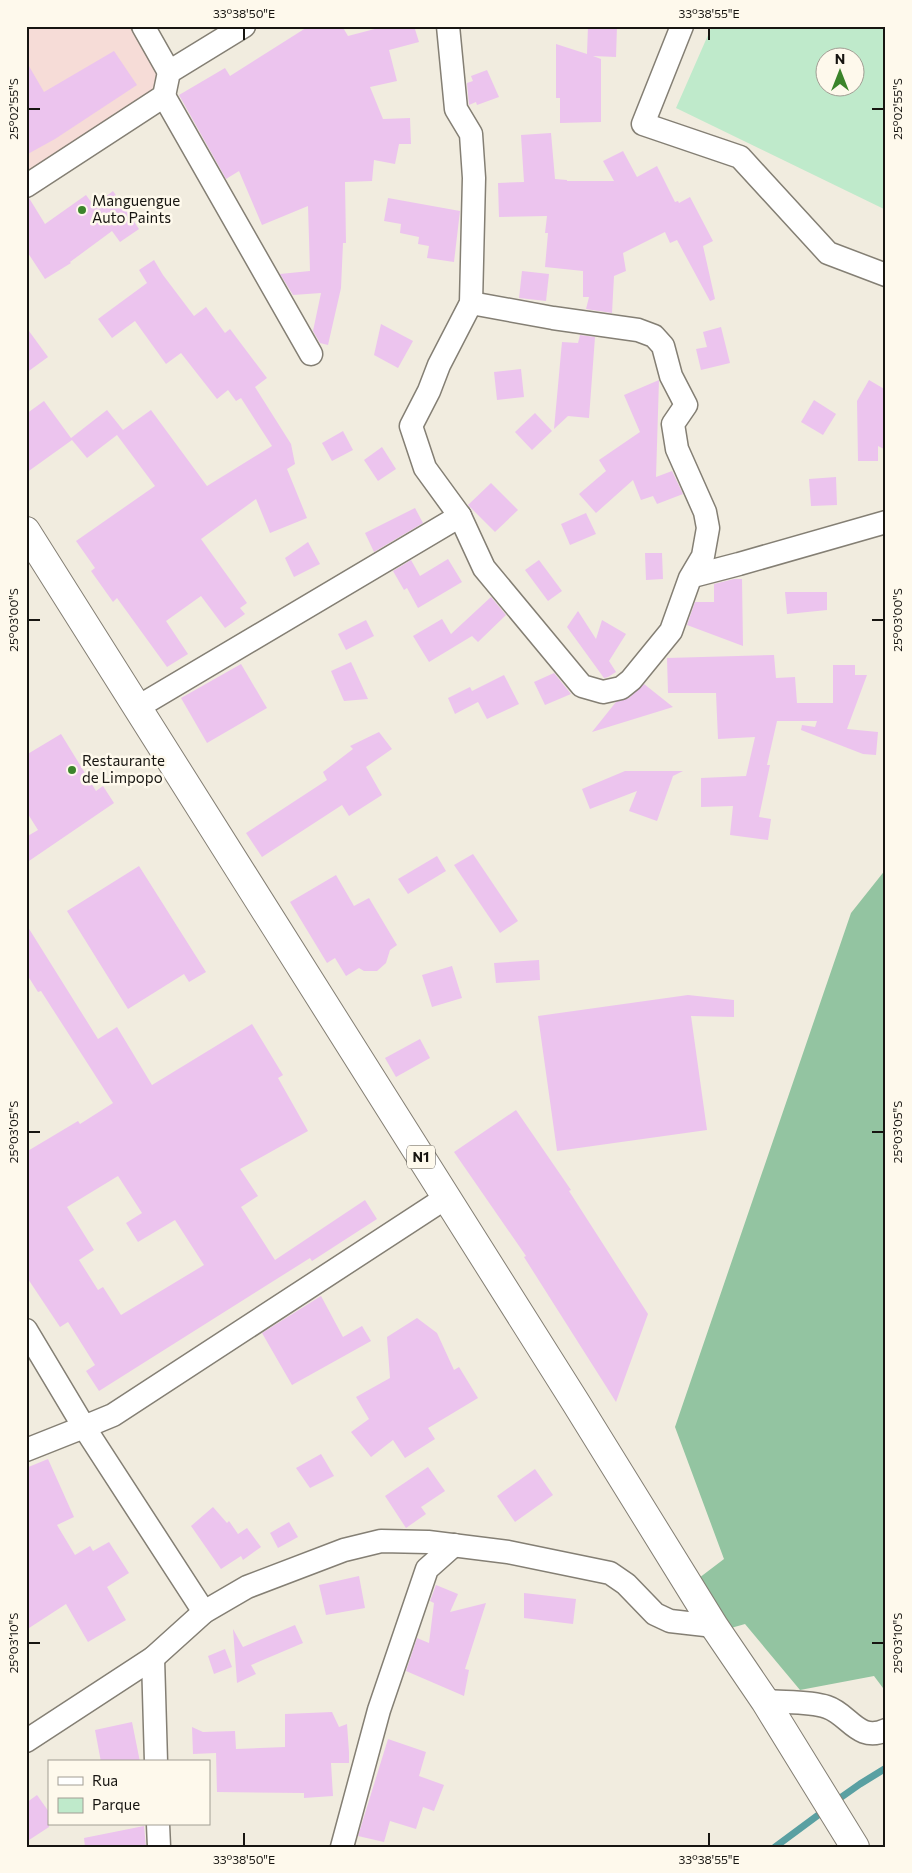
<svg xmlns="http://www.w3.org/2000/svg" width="912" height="1873" viewBox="0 0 912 1873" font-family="Commissioner,sans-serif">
<rect width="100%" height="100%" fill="#f1ecdf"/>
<polygon fill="#f6dcd7" points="26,26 132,26 166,87 26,182"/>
<path fill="#bfeacb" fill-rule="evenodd" d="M 712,26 L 886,26 L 886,210 L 676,108 ZM 824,58 L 854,58 L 854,88 L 824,88 Z"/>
<polygon fill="#93c4a1" points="886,869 886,1692 874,1676 800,1690 745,1624 731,1628 699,1578 724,1559 675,1427 851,913"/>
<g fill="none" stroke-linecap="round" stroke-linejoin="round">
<g stroke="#5aa0a2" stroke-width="7">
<polyline points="833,1803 860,1784 886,1768"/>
<polyline points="775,1847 825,1810"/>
</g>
</g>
<g fill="#ecc4ee" fill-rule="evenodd">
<polygon points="309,26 342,26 348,36 386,26 414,26 419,42 389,50 397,81 370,87 383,119 410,118 411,144 399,144 395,164 374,160 372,181 345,182 346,243 343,243 341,288 328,345 320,343 313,331 321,293 293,295 280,274 310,271 308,206 262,225 239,171 226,179 179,95 225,68 230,76"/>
<polygon points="588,26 617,26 616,57 593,56 601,59 601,122 560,123 560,98 556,98 556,44 587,54"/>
<polygon points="114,51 137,85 55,139 26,155 26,61 44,92"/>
<polygon points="487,70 499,97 477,105 476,102 469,105 467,83 473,81 471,76"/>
<polygon points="551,133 555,179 567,180 567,181 614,181 603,161 623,151 637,177 657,166 675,202 678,201 679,203 690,197 713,241 703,246 715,299 710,301 677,240 670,243 665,232 623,253 626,271 614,276 612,313 586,309 589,297 583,297 583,271 545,267 548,233 545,233 547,216 499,217 498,183 524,182 521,135"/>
<polygon points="113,191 139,229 120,242 112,231 70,262 71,263 45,279 26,250 26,199 29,198 45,224 86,195 94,206"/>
<polygon points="388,198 460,211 454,262 427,258 429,246 418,244 419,237 400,233 401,224 384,221"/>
<polygon points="154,260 163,275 194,316 206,307 225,333 230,329 267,378 255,387 291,444 295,464 287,469 307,518 270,533 256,499 201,539 247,603 240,608 245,614 225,628 201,596 166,621 188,654 167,667 117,598 113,602 91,571 95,568 76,541 155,486 117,435 87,458 72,440 26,473 26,414 44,401 71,438 107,410 123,430 151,410 207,486 272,446 241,398 236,401 228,390 217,399 181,353 166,364 135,321 112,338 98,319 147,283 139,270"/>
<polygon points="522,271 549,274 546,301 519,298"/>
<polygon points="381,324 413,341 398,368 374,355"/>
<polygon points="26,327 48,357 26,373"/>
<polygon points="721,327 730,363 701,370 696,349 707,347 703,332"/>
<polygon points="580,335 595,337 589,418 568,416 554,429 562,342 578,343"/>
<polygon points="521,369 524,397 497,400 494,372"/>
<polygon points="659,380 656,477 672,471 683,494 657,504 653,496 641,500 633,480 596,513 579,494 606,471 599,460 640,432 624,395"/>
<polygon points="869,380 886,390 886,450 878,446 878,461 858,461 857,401"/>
<polygon points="814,400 836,414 823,435 801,422"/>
<polygon points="535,413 552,431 532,450 515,432"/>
<polygon points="343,431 353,450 332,461 322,443"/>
<polygon points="382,447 396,469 378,481 364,460"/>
<polygon points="836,477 837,505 811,506 809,479"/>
<polygon points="491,483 518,510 495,532 468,505"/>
<polygon points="415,508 423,523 374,552 365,533"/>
<polygon points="586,513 596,534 570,545 561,524"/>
<polygon points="308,542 320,564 294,577 285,558"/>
<polygon points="645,553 662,553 663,579 646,580"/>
<polygon points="448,559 462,582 418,608 407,588 404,590 393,571 411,560 420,576"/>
<polygon points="539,560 562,591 548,601 525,570"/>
<polygon points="734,579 742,579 743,646 687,625 695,602 714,602 714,584"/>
<polygon points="785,592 827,592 827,610 787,614"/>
<polygon points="491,597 506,615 478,642 472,636 429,662 413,636 442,619 451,634"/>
<polygon points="578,611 596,639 602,620 626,634 609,661 616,672 608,677 604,678 567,627"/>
<polygon points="366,620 374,636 346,650 338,634"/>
<polygon points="774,655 776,678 795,677 797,703 833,703 833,665 855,665 855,675 867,675 847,729 878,732 876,755 863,754 801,730 802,725 815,727 817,721 777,721 767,765 770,765 759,817 771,819 768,840 730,835 733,806 701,807 701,778 746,776 755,737 718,739 716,693 668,693 667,658"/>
<polygon points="351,662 368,699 344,701 331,671"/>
<polygon points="241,664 267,708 207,743 181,698"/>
<polygon points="554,673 571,694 545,705 534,682"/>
<polygon points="504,675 519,704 487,719 478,702 455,714 448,698 470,687 472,691"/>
<polygon points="644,684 673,707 592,732 616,702 629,698"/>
<polygon points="379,732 392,749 366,767 382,795 349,816 342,805 262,857 246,833 327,780 323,772 353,749 350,746"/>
<polygon points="61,734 96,791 103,786 114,803 26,863 26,837 38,830 26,811 26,755"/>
<polygon points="625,771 683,771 673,776 657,821 629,811 637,791 590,809 582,789"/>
<polygon points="473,854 518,921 500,933 454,865"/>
<polygon points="437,856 446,871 408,894 398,879"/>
<polygon points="139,866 206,972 189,982 184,974 128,1009 67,911"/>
<polygon points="336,875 354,906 369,898 397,945 390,950 386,963 377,971 364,971 359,968 346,976 335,958 327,963 290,902"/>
<path d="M 26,924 L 98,1039 L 117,1027 L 152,1085 L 252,1024 L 283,1075 L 278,1078 L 308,1131 L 240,1169 L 258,1196 L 241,1207 L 275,1260 L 365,1200 L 377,1219 L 312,1261 L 310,1258 L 99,1391 L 86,1371 L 95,1365 L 68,1322 L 60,1327 L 26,1276 L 26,1152 L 78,1121 L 80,1124 L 113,1103 L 41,991 L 38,992 L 26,973 ZM 118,1176 L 142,1213 L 126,1223 L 138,1242 L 175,1220 L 204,1265 L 121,1315 L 103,1287 L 98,1290 L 79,1260 L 94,1250 L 67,1207 Z"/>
<polygon points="539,960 540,980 496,983 494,963"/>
<polygon points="452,966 462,998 432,1007 422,975"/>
<polygon points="688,995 734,1000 734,1017 691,1016 707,1130 557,1151 538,1016"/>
<polygon points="420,1039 430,1058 396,1077 385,1058"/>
<polygon points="516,1110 571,1190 569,1191 648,1314 616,1402 524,1257 526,1256 454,1152"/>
<polygon points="321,1296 343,1337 362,1326 371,1341 292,1385 262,1333"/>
<polygon points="417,1318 437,1333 454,1370 459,1367 478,1398 428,1428 435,1439 405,1458 393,1440 371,1457 351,1432 369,1419 356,1397 390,1378 387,1337"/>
<polygon points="321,1454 334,1476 310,1488 296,1468"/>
<polygon points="48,1459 74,1517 57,1525 75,1555 90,1546 93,1551 109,1542 129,1573 107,1587 126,1620 88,1642 66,1604 26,1630 26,1468"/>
<polygon points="428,1467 445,1491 421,1507 426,1514 406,1528 385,1496"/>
<polygon points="535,1469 553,1495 515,1522 497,1496"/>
<polygon points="213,1507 227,1523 229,1521 238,1534 247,1528 261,1547 243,1560 241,1556 221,1569 191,1526"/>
<polygon points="289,1522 298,1537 278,1548 270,1533"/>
<polygon points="359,1576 365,1608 326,1615 319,1585"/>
<polygon points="436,1585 458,1594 450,1612 486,1603 465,1669 469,1670 464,1696 406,1671 417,1638 429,1643 434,1603 430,1601"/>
<polygon points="524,1593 576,1599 573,1624 524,1618"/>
<polygon points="295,1625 303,1643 251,1665 256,1674 237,1683 233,1629 243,1647"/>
<polygon points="225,1649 232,1667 214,1674 208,1656"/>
<polygon points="332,1712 339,1727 347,1724 349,1752 349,1763 331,1763 333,1796 304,1798 304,1793 217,1792 216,1753 193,1754 192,1727 203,1732 235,1731 236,1749 285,1747 285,1714"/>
<polygon points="132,1722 140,1762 101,1762 95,1730"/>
<polygon points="388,1739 426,1752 419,1776 444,1785 434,1811 423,1807 416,1829 390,1821 384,1842 358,1836"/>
<polygon points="37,1795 49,1812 49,1827 26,1842 26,1803"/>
<polygon points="144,1826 146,1847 85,1847 84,1838"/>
</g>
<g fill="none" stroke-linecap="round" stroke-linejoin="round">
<g stroke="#847f74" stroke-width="25">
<g id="minor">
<polyline points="143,26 169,72"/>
<polyline points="682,26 643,124 740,157 828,253 886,275"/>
<polyline points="164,96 311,354"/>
<polyline points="26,186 164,96 169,72 244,26"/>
<polyline points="460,516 484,568 582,686 603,692 621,688 631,680 671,631 690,578 703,556 708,528 705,512 677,449 673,424 686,405 671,376 663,346 654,336 638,330 553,318 471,303"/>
<polyline points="693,576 739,564 886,522"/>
<polyline points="138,707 460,516 425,468 411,426 429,391 439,365 471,303 474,178 471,134 456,109 448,26"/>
<polyline points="26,1330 84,1427 113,1415 447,1197"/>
<polyline points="26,1450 84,1427 204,1612"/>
<polyline points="153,1658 156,1762"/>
<path d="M 765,1701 C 785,1703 808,1701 827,1707 C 849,1714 858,1743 886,1730"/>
<polyline points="26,1741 153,1658 204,1612 247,1587 344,1550 381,1541 428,1542 508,1552 610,1573 626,1584 655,1614 670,1621 714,1626"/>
<polyline points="158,1824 159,1847"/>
<polyline points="342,1847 379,1710 427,1569 454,1545"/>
</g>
</g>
<g stroke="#847f74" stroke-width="30">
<polyline id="highway" points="26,531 576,1403 714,1626 765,1701 855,1847"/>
</g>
<use href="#minor" stroke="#fff" stroke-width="22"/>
<use href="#highway" stroke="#fff" stroke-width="28"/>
</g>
<path fill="none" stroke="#171511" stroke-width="2" d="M 244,28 L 244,40M 709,28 L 709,40M 28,109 L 40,109M 872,109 L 884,109M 28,620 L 40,620M 872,620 L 884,620M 28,1132 L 40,1132M 872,1132 L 884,1132M 28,1643 L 40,1643M 872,1643 L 884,1643M 244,1833 L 244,1846M 709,1833 L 709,1846"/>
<g fill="#3b842b" stroke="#fef9ec" stroke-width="2">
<circle cx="82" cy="210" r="5"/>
<circle cx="72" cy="770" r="5"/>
</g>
<g text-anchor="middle" stroke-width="5" stroke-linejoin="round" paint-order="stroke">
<rect fill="#fef9ec" stroke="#5c5953" stroke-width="1" x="407" y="1145.5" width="28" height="23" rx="4"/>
<g font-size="14" font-weight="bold" fill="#171511">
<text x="421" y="1162">N1</text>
</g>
<g font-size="15" fill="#171511" stroke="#fef9ec" text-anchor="start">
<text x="92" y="206">Manguengue<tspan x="92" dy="17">Auto Paints</tspan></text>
<text x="82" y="766">Restaurante<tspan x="82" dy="17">de Limpopo</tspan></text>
</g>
</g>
<rect width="912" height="1873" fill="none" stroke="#fef9ec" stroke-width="55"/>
<rect x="48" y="1760" width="162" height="65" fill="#fef9ec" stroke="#a29e94"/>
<rect x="58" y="1777" width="25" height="8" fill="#ffffff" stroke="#a29e94"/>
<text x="92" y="1786" font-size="15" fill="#171511">Rua</text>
<rect x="58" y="1798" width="25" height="15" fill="#bfeacb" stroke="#a29e94"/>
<text x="92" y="1810" font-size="15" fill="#171511">Parque</text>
<g transform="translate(840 72)"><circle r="24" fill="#fef9ec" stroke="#a29e94"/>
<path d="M0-4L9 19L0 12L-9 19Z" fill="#3b842b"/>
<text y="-8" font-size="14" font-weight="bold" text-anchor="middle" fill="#171511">N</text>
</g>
<rect x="28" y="28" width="856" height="1818" fill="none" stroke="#171511" stroke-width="2"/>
<g font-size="12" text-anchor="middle" fill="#171511">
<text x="244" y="18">33°38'50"E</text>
<text x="709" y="18">33°38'55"E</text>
<text transform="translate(14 109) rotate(-90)" y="4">25°02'55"S</text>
<text transform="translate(898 109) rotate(-90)" y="4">25°02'55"S</text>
<text transform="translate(14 620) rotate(-90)" y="4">25°03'00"S</text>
<text transform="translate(898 620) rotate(-90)" y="4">25°03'00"S</text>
<text transform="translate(14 1132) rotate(-90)" y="4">25°03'05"S</text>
<text transform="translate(898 1132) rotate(-90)" y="4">25°03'05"S</text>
<text transform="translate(14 1643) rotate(-90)" y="4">25°03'10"S</text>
<text transform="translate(898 1643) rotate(-90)" y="4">25°03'10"S</text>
<text x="244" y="1864">33°38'50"E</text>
<text x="709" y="1864">33°38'55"E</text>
</g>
</svg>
